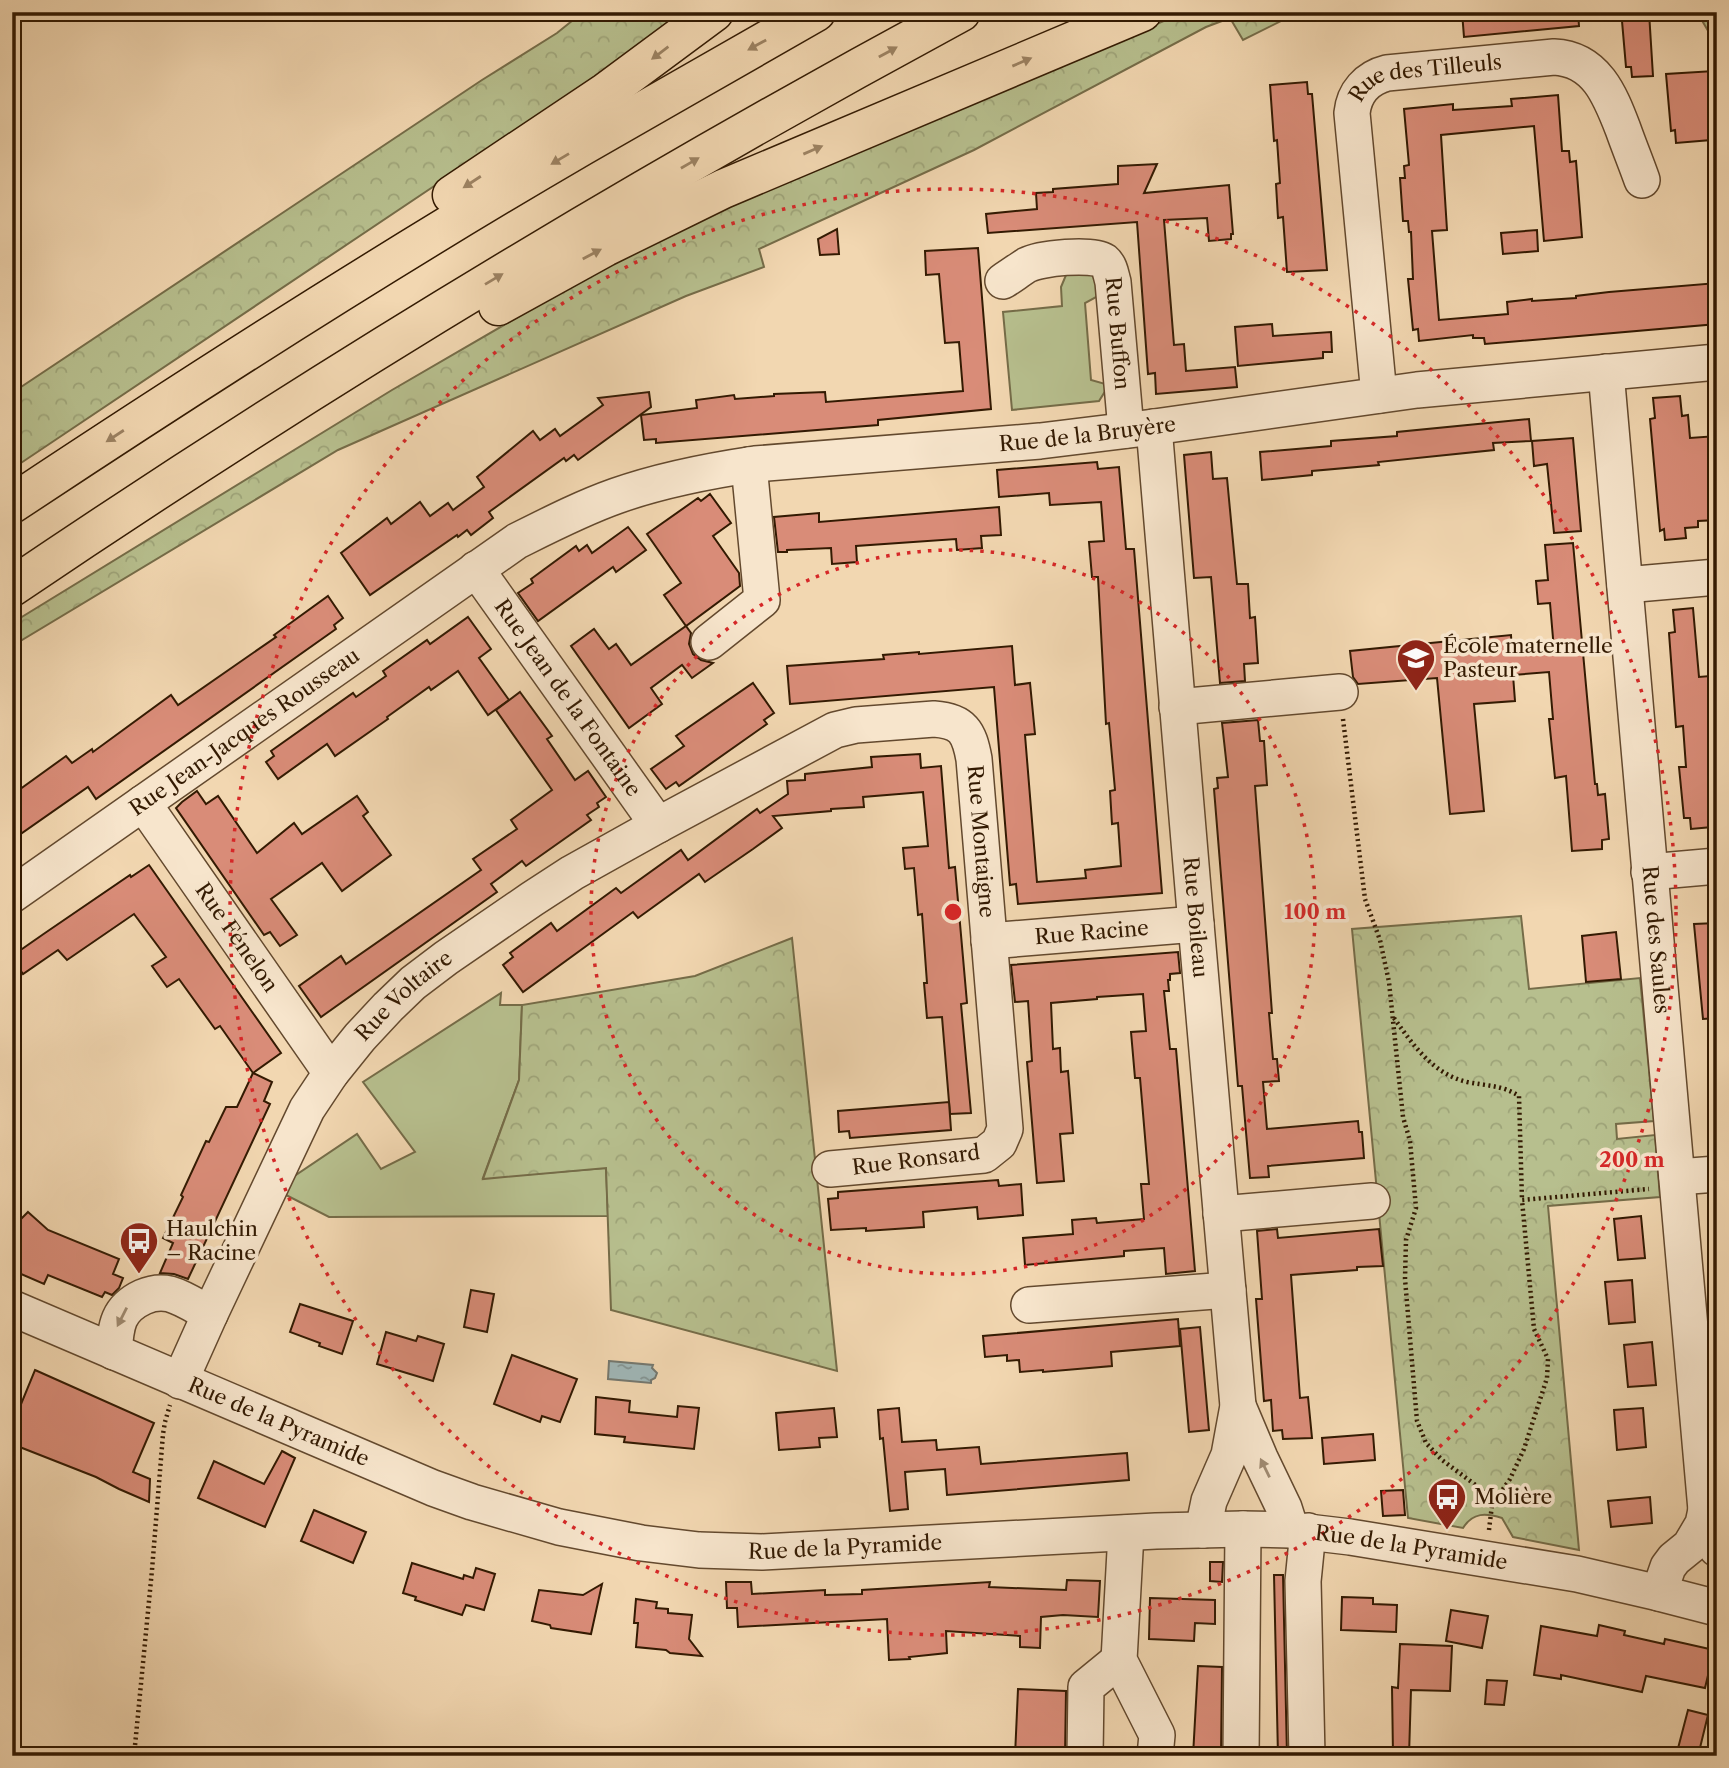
<svg xmlns="http://www.w3.org/2000/svg" width="1729" height="1768" viewBox="0 0 1729 1768" font-family="'Libre Caslon Text',serif">
<defs>
<pattern id="forest-crowns" width="20" height="18" patternUnits="userSpaceOnUse" patternTransform="scale(1.75)"><rect width="20" height="18" fill="#b7bf8e"/><path d="M2 6a3 3 0 1 1 6 0M12 15a3 3 0 1 1 6 0" fill="none" stroke="#9ea479"/></pattern>
<pattern id="water-ripples" width="26" height="14" patternUnits="userSpaceOnUse" patternTransform="scale(1.75)"><rect width="26" height="14" fill="#a0b7b8"/><path d="M2 4q2-2 4 0t4 0M15 11q2-2 4 0t4 0" fill="none" stroke="#839493"/></pattern>
</defs>
<rect width="100%" height="100%" fill="#f2d7b1"/>
<filter id="stains"><feTurbulence type="fractalNoise" baseFrequency=".00286" numOctaves="4"/><feColorMatrix values="0 0 0 0 .2 0 0 0 0 .09 0 0 0 0 .02 0 0 0 .5 -.17"/></filter>
<radialGradient id="worn" r=".72"><stop offset=".6" stop-color="#630" stop-opacity="0"/><stop offset="1" stop-color="#630" stop-opacity=".3"/></radialGradient>
<g fill="#b7bf8e" stroke="#756c48" stroke-width="2">
<polygon points="1085,268 1109,290 1085,303 1091,380 1109,385 1099,401 1012,410 1003,312 1062,306 1061,287 1066,275"/>
<polygon points="501,993 500,1005 522,1005 519,1080 483,1178 606,1168 608,1216 329,1217 284,1194 293,1177 357,1134 381,1169 415,1152 363,1082"/>
</g>
<g fill="url(#forest-crowns)" stroke="#756c48" stroke-width="2">
<polygon points="583,12 689,12 482,154 12,469 12,393 482,80 557,33"/>
<polygon points="1185,12 1299,12 1243,40 1230,18 1206,27 974,150 759,249 764,267 686,296 338,450 12,646 12,623 392,390 640,246 943,114"/>
<polygon points="1697,12 1717,12 1717,46"/>
<path d="M 1521,916 L 1529,989 L 1640,978 L 1654,1121 L 1616,1124 L 1617,1139 L 1655,1135 L 1660,1197 L 1548,1206 L 1579,1550 L 1513,1537 L 1502,1518 C 1486,1513 1473,1512 1463,1528 L 1408,1518 L 1352,929 Z"/>
<polygon points="792,938 837,1371 611,1310 606,1168 483,1179 519,1080 522,1005 695,976"/>
</g>
<polygon fill="url(#water-ripples)" stroke="#74786f" stroke-width="2" points="609,1361 653,1365 652,1368 657,1373 655,1378 651,1380 651,1383 608,1379"/>
<g fill="#d98c78" stroke="#331a02" stroke-width="2">
<polygon points="1462,12 1578,12 1579,26 1464,37"/>
<polygon points="1628,12 1649,12 1653,76 1632,77 1631,67 1626,67 1622,21 1629,20"/>
<polygon points="1714,71 1715,90 1708,91 1711,140 1676,143 1675,130 1671,131 1666,74"/>
<polygon points="1307,82 1308,94 1312,94 1327,270 1287,272 1283,217 1278,218 1276,184 1280,183 1277,140 1274,141 1270,85"/>
<polygon points="1558,95 1562,151 1569,151 1570,162 1576,161 1582,237 1544,241 1534,126 1441,135 1447,230 1432,231 1439,320 1508,314 1507,302 1532,299 1532,301 1576,298 1576,296 1609,292 1717,283 1717,324 1485,344 1484,338 1473,338 1473,335 1419,341 1418,329 1413,330 1408,279 1413,279 1411,232 1409,232 1408,221 1403,221 1400,178 1405,178 1404,166 1409,165 1404,109 1453,104 1453,110 1512,106 1511,99"/>
<polygon points="1157,164 1144,193 1229,185 1233,234 1231,234 1231,239 1209,241 1207,218 1164,220 1174,345 1184,344 1186,371 1235,367 1237,387 1156,394 1155,373 1148,374 1137,222 988,233 986,214 1037,209 1036,193 1053,192 1053,189 1118,184 1118,166"/>
<polygon points="837,229 839,254 820,255 818,239"/>
<polygon points="1537,230 1538,251 1503,254 1501,233"/>
<polygon points="978,248 991,409 878,420 878,425 656,443 656,439 644,440 641,415 697,408 696,400 734,395 735,399 774,396 774,394 825,392 826,402 963,391 959,342 945,343 939,274 926,275 925,251"/>
<polygon points="1272,324 1273,336 1331,332 1332,352 1323,352 1323,358 1238,366 1235,327"/>
<polygon points="649,392 651,407 578,460 574,455 566,461 564,458 489,512 493,518 471,535 467,530 458,537 457,535 370,595 341,553 387,518 391,524 420,502 430,516 448,503 453,510 484,487 477,477 533,431 540,440 555,429 560,436 603,405 598,398"/>
<polygon points="1680,396 1682,416 1688,415 1690,438 1717,436 1717,520 1698,521 1698,527 1685,528 1686,538 1665,540 1664,529 1660,531 1650,419 1655,418 1653,398"/>
<polygon points="1529,419 1531,441 1493,443 1494,450 1378,462 1379,465 1312,471 1312,475 1262,480 1260,452 1331,446 1331,441 1397,436 1397,432"/>
<polygon points="1573,438 1581,531 1554,533 1547,464 1534,466 1532,441"/>
<polygon points="1211,452 1213,479 1227,478 1237,584 1248,584 1250,618 1255,617 1258,663 1244,664 1245,681 1220,683 1211,577 1194,578 1184,455"/>
<polygon points="1097,462 1098,469 1119,467 1126,549 1134,549 1162,893 1018,904 1016,884 1010,885 994,687 790,704 787,666 884,659 883,655 919,652 919,654 1012,646 1015,685 1030,683 1035,734 1025,735 1037,882 1086,878 1085,870 1121,866 1118,823 1112,824 1110,791 1115,790 1109,723 1106,724 1098,577 1092,577 1089,542 1104,541 1101,502 1050,505 1049,493 999,497 997,470"/>
<polygon points="710,494 731,523 713,536 739,573 740,586 686,626 664,595 681,583 647,534 698,498 701,501"/>
<polygon points="999,507 1001,535 981,536 982,548 957,550 956,539 856,546 857,562 832,564 831,548 787,550 787,552 778,552 774,517 819,513 819,522"/>
<polygon points="628,527 646,550 616,572 613,567 538,621 518,593 533,583 531,579 576,546 579,551 587,545 592,553"/>
<polygon points="1573,543 1595,784 1597,784 1598,795 1605,794 1609,839 1602,840 1602,849 1572,851 1566,776 1555,778 1549,719 1553,719 1549,672 1513,675 1515,701 1474,704 1484,811 1450,814 1437,678 1358,684 1353,677 1350,651 1511,635 1512,652 1554,650 1550,603 1538,604 1536,581 1548,580 1545,545"/>
<polygon points="328,596 343,618 334,625 336,629 96,799 88,787 12,840 12,795 66,756 72,763 92,749 93,752 171,695 178,705 276,637 274,635"/>
<polygon points="1693,608 1699,677 1710,676 1717,790 1709,791 1712,827 1691,829 1690,818 1684,818 1679,767 1686,767 1683,726 1676,727 1669,633 1675,632 1673,610"/>
<polygon points="468,617 491,649 479,658 509,700 488,715 458,671 431,690 429,687 387,717 388,719 335,756 327,744 278,779 266,762 274,756 271,751 353,693 356,697 386,676 383,671 427,640 430,644"/>
<polygon points="686,626 691,633 689,644 693,654 701,660 713,663 692,678 682,665 651,688 662,704 629,728 571,646 594,629 609,649 616,644 631,665"/>
<polygon points="753,683 774,713 764,720 767,724 679,786 676,782 666,789 651,769 684,746 676,736"/>
<polygon points="520,692 552,736 547,739 575,780 588,771 606,797 597,803 599,807 587,815 591,820 526,866 522,861 491,884 497,892 321,1017 299,986 341,956 346,964 481,870 473,859 517,829 511,820 552,790 496,710"/>
<polygon points="1258,720 1260,741 1264,741 1267,785 1255,786 1272,1013 1269,1013 1273,1059 1277,1059 1279,1081 1263,1082 1267,1129 1358,1121 1359,1132 1362,1132 1364,1158 1268,1166 1269,1177 1250,1178 1242,1086 1238,1086 1214,789 1218,788 1217,778 1228,777 1222,723"/>
<polygon points="920,754 921,768 941,766 949,868 955,867 967,1003 961,1004 971,1113 950,1114 942,1017 927,1018 924,983 927,983 922,914 918,915 914,868 905,869 903,848 928,846 923,792 863,797 864,807 831,809 831,811 773,816 782,828 753,849 705,882 699,874 638,918 633,912 523,992 503,965 513,957 510,953 551,923 557,931 616,888 621,893 681,850 688,860 757,809 760,813 788,794 787,781 805,780 805,774 872,767 871,757"/>
<polygon points="197,791 206,804 218,796 257,853 294,823 302,834 357,796 368,812 363,816 391,855 342,891 322,863 271,899 297,935 280,946 270,932 264,935 176,808 182,802"/>
<polygon points="149,865 281,1053 253,1073 272,1082 264,1101 270,1104 188,1279 174,1274 160,1273 173,1243 163,1238 183,1197 181,1195 206,1141 209,1142 226,1107 237,1107 253,1073 220,1026 215,1029 179,979 167,987 152,966 166,957 134,914 67,960 58,950 23,974 12,958 12,956 45,933 130,875 131,877"/>
<polygon points="1717,923 1717,1018 1703,1019 1694,924"/>
<polygon points="1616,932 1621,979 1586,982 1582,936"/>
<polygon points="1178,952 1180,973 1170,974 1170,980 1168,980 1169,991 1164,991 1170,1049 1176,1049 1195,1271 1166,1274 1164,1248 1124,1251 1124,1256 1025,1265 1023,1238 1073,1234 1072,1220 1096,1218 1097,1223 1144,1219 1141,1184 1149,1184 1140,1078 1135,1078 1131,1032 1146,1031 1143,994 1097,997 1097,999 1051,1003 1053,1049 1060,1048 1061,1072 1068,1071 1073,1133 1060,1134 1064,1181 1037,1183 1027,1062 1032,1061 1028,1001 1015,1002 1011,965"/>
<polygon points="949,1102 951,1130 850,1138 849,1131 839,1132 838,1111"/>
<polygon points="998,1180 999,1186 1021,1184 1023,1215 978,1219 977,1207 944,1210 923,1212 924,1227 866,1231 866,1228 831,1230 828,1199 838,1198 838,1192"/>
<polygon points="28,1212 48,1230 119,1259 113,1274 123,1278 119,1288 112,1295 105,1292 102,1297 48,1275 44,1284 12,1270 12,1246 20,1238 12,1228"/>
<polygon points="1641,1216 1645,1258 1618,1260 1614,1219"/>
<polygon points="1277,1229 1278,1238 1379,1229 1383,1266 1357,1267 1357,1270 1291,1275 1300,1398 1308,1397 1312,1438 1283,1439 1282,1430 1273,1431 1271,1400 1264,1401 1256,1299 1262,1299 1257,1231"/>
<polygon points="1632,1280 1635,1322 1609,1324 1605,1282"/>
<polygon points="471,1290 494,1294 487,1332 464,1327"/>
<polygon points="300,1304 353,1321 342,1354 319,1346 320,1343 290,1332"/>
<polygon points="1178,1319 1180,1346 1111,1352 1112,1366 1043,1372 1043,1370 1020,1372 1019,1360 1007,1361 1007,1355 985,1357 983,1336"/>
<polygon points="1200,1327 1209,1430 1189,1432 1180,1329"/>
<polygon points="386,1332 416,1341 418,1336 444,1344 433,1381 377,1364"/>
<polygon points="1652,1342 1656,1385 1628,1387 1624,1345"/>
<polygon points="512,1355 577,1379 560,1422 542,1416 540,1422 494,1404"/>
<polygon points="35,1370 154,1423 133,1472 150,1479 149,1502 119,1489 96,1477 12,1444 12,1426"/>
<polygon points="596,1397 630,1401 629,1412 677,1417 678,1406 699,1408 694,1449 624,1442 625,1437 595,1434"/>
<polygon points="834,1408 837,1437 819,1438 820,1447 779,1450 776,1413"/>
<polygon points="899,1408 902,1442 936,1440 937,1450 979,1447 981,1464 1127,1453 1129,1480 947,1495 945,1469 905,1472 908,1509 890,1511 883,1438 880,1439 878,1410"/>
<polygon points="1643,1408 1646,1447 1617,1450 1614,1410"/>
<polygon points="1373,1434 1375,1460 1324,1464 1322,1438"/>
<polygon points="282,1451 295,1458 265,1527 198,1498 214,1461 264,1484"/>
<polygon points="1403,1490 1405,1515 1383,1516 1381,1491"/>
<polygon points="1650,1497 1652,1523 1611,1527 1608,1501"/>
<polygon points="314,1510 366,1532 353,1563 301,1541"/>
<polygon points="1210,1562 1223,1562 1222,1582 1210,1581"/>
<polygon points="412,1563 463,1579 464,1575 473,1578 476,1568 495,1574 484,1610 466,1605 462,1615 415,1600 416,1597 403,1593"/>
<polygon points="1274,1575 1283,1575 1287,1756 1278,1756"/>
<polygon points="1067,1580 1100,1581 1098,1617 1063,1615 1041,1617 1040,1648 1020,1647 1020,1636 946,1631 947,1653 909,1657 910,1659 889,1660 887,1619 738,1627 737,1608 727,1608 726,1582 751,1582 752,1594 825,1590 825,1595 862,1594 862,1590 990,1582 989,1587 1066,1590"/>
<polygon points="602,1584 591,1634 551,1628 550,1625 532,1621 539,1590 583,1595"/>
<polygon points="1342,1597 1373,1598 1373,1604 1397,1605 1396,1632 1341,1630"/>
<polygon points="1150,1598 1215,1600 1215,1624 1195,1623 1194,1641 1149,1639"/>
<polygon points="636,1599 657,1602 656,1608 668,1609 668,1613 692,1615 689,1639 702,1656 670,1653 666,1650 636,1647 638,1623 634,1623"/>
<polygon points="1451,1610 1488,1616 1482,1648 1446,1641"/>
<polygon points="1599,1625 1625,1631 1624,1635 1664,1644 1665,1639 1714,1650 1705,1688 1646,1676 1642,1692 1561,1675 1561,1679 1534,1675 1541,1626 1597,1636"/>
<polygon points="1400,1644 1452,1646 1450,1691 1411,1690 1409,1756 1393,1755 1392,1687 1398,1688"/>
<polygon points="1198,1666 1222,1667 1221,1756 1193,1756"/>
<polygon points="1487,1680 1507,1681 1504,1705 1485,1704"/>
<polygon points="1018,1689 1066,1691 1065,1756 1015,1756"/>
<polygon points="1688,1710 1708,1715 1698,1756 1676,1756"/>
</g>
<g fill="none" stroke-linecap="round" stroke-linejoin="round">
<g stroke="#63492e" stroke-width="38">
<g id="minor">
<path id="s1" d="M 1003,281 C 1011,276 1019,270 1027,265 C 1040,258 1092,253 1104,261 C 1110,266 1111,275 1113,282 L 1126,430"/>
<path id="s2" d="M 1606,372 L 1706,1510 L 1717,1549"/>
<path id="s3" d="M 1379,395 L 1352,113 C 1354,93 1367,78 1387,73 L 1554,57 C 1596,59 1610,95 1623,129 C 1629,146 1636,163 1642,180"/>
<path id="s4" d="M 1154,427 L 1196,924 L 1238,1406 L 1229,1455 L 1209,1501 L 1203,1530"/>
<path id="s5" d="M 476,569 L 658,825"/>
<polyline points="1625,585 1717,577"/>
<polyline points="709,642 762,600 749,465"/>
<polyline points="1177,707 1340,692"/>
<path id="s6" d="M 143,803 L 331,1073"/>
<polyline points="1649,872 1717,866"/>
<path id="s7" d="M 12,895 L 517,541 C 549,525 582,508 616,496 C 661,480 708,471 755,464 L 1040,441 L 1154,427 L 1417,390 L 1717,362"/>
<path id="s8" d="M 989,941 L 1196,924"/>
<polyline points="1677,1177 1717,1174"/>
<polyline points="1221,1214 1372,1201"/>
<polyline points="1029,1305 1228,1290"/>
<path id="s9" d="M 12,1308 L 433,1488 L 472,1502 L 559,1527 L 641,1543 L 699,1550 L 762,1552 L 1156,1531 L 1243,1529 L 1291,1530 L 1350,1537 L 1577,1574 L 1659,1593 L 1717,1608"/>
<path d="M 114,1352 C 116,1326 117,1309 143,1297 C 152,1293 161,1292 170,1294 C 184,1298 197,1307 210,1314"/>
<path id="s10" d="M 180,1381 L 210,1314 L 307,1109 L 331,1073 L 360,1037 L 388,1007 L 413,983 L 446,958 L 532,899 L 572,873 L 658,825 L 835,730 L 856,725 L 934,719 C 963,721 969,732 974,759 L 1005,1129 L 999,1143 L 984,1155 L 830,1169"/>
<polyline points="1238,1406 1260,1458 1284,1508 1291,1530"/>
<polyline points="1126,1533 1119,1660 1157,1735 1155,1756"/>
<polyline points="1659,1593 1668,1567 1674,1559 1690,1546 1703,1524 1706,1510"/>
<polyline points="1085,1756 1086,1687 1119,1660"/>
<polyline points="1241,1756 1243,1529"/>
<polyline points="1307,1756 1303,1581 1308,1531"/>
</g>
</g>
<g stroke="#331a02" stroke-width="41">
<g id="highway">
<polyline points="452,195 606,92 714,12"/>
<polyline points="498,306 605,247 723,189 1142,12"/>
<path d="M 12,504 C 199,380 388,259 582,146 C 660,101 738,57 816,12"/>
<path d="M 12,587 C 318,380 635,188 961,12"/>
</g>
</g>
<g stroke="#331a02" stroke-width="4.5" stroke-dasharray="2 3.5" stroke-linecap="butt">
<polyline points="1343,719 1365,899 1380,940 1389,982 1403,1117 1410,1141 1416,1208 1406,1240 1405,1279 1417,1421 1426,1443 1442,1460 1481,1489 1492,1505"/>
<path d="M 1394,1018 C 1413,1045 1433,1074 1467,1082 C 1487,1086 1502,1085 1519,1096 L 1522,1200"/>
<polyline points="1489,1530 1492,1505 1510,1479 1524,1449 1547,1378 1548,1359 1534,1329 1522,1200 1649,1189"/>
<polyline points="134,1756 152,1570 163,1434 165,1422 170,1405"/>
</g>
<use href="#minor" stroke="#f7e5cc" stroke-width="35"/>
<use href="#highway" stroke="#f2d7b1" stroke-width="38"/>
</g>
<defs><path id="oneway-solid" d="M-6-.8H1V-3.2L6.5 0L1 3.2V.8H-6Z" transform="scale(1.75)"/></defs>
<g fill="#9c8262">
<use href="#oneway-solid" transform="translate(757 45) rotate(151)"/>
<use href="#oneway-solid" transform="translate(888 52) rotate(-29)"/>
<use href="#oneway-solid" transform="translate(660 53) rotate(143)"/>
<use href="#oneway-solid" transform="translate(1022 62) rotate(-23)"/>
<use href="#oneway-solid" transform="translate(813 150) rotate(-23)"/>
<use href="#oneway-solid" transform="translate(560 159) rotate(149)"/>
<use href="#oneway-solid" transform="translate(690 163) rotate(-30)"/>
<use href="#oneway-solid" transform="translate(472 182) rotate(147)"/>
<use href="#oneway-solid" transform="translate(592 254) rotate(-28)"/>
<use href="#oneway-solid" transform="translate(494 279) rotate(-31)"/>
<use href="#oneway-solid" transform="translate(115 436) rotate(147)"/>
</g>
<g fill="#9f8a71">
<use href="#oneway-solid" transform="translate(122 1317) rotate(117)"/>
<use href="#oneway-solid" transform="translate(1265 1468) rotate(-116)"/>
</g>
<g fill="none" stroke="#d62828" stroke-width="3.5" stroke-dasharray="3.5 7">
<circle cx="953" cy="912" r="362"/>
<circle cx="953" cy="912" r="723"/>
</g>
<defs>
<g id="school-pin" transform="scale(2.0125)"><path d="M0 17L-7.5 6A9.5 9.5 0 1 1 7.5 6Z" fill="#8f2418" stroke="#f7e5cc"/><path d="M0-5L7-2L0 1L-7-2ZM-4 1L0 2.5L4 1V4Q0 6-4 4Z" fill="#fff"/></g>
<g id="bus-pin" transform="scale(2.0125)"><path d="M0 17L-7.5 6A9.5 9.5 0 1 1 7.5 6Z" fill="#8f2418" stroke="#f7e5cc"/><path d="M-5-6H5V4H4V6H2V4H-2V6H-4V4H-5ZM-3.5-4V0h7V-4ZM-3.5 1.2v1.5H-2V1.2ZM2 1.2v1.5H3.5V1.2Z" fill="#fff"/></g>
</defs>
<g fill-rule="evenodd">
<use href="#school-pin" x="1416" y="658"/>
<use href="#bus-pin" x="139" y="1241"/>
<use href="#bus-pin" x="1447" y="1497"/>
</g>
<g text-anchor="middle" stroke-width="7" stroke-linejoin="round" paint-order="stroke">
<g font-size="21" fill="#331a02" stroke="#f7e5cc">
<text dy="7" stroke="none"><textPath href="#s3" startOffset="376">Rue des Tilleuls</textPath></text>
<text dy="7" stroke="none"><textPath href="#s1" startOffset="182">Rue Buffon</textPath></text>
<text dy="7" stroke="none"><textPath href="#s7" startOffset="1202">Rue de la Bruyère</textPath></text>
<text dy="7" stroke="none"><textPath href="#s5" startOffset="158">Rue Jean de la Fontaine</textPath></text>
<text dy="7" stroke="none"><textPath href="#s7" startOffset="284">Rue Jean-Jacques Rousseau</textPath></text>
<text dy="7" stroke="none"><textPath href="#s10" startOffset="1204">Rue Montaigne</textPath></text>
<text dy="7" stroke="none"><textPath href="#s4" startOffset="492">Rue Boileau</textPath></text>
<text dy="7" stroke="none"><textPath href="#s8" startOffset="103">Rue Racine</textPath></text>
<text dy="7" stroke="none"><textPath href="#s6" startOffset="164">Rue Fénelon</textPath></text>
<text dy="7" stroke="none"><textPath href="#s2" startOffset="570">Rue des Saules</textPath></text>
<text dy="7" stroke="none"><textPath href="#s10" startOffset="450">Rue Voltaire</textPath></text>
<text transform="translate(916 1160) rotate(-7)" y="7">Rue Ronsard</text>
<text dy="7" stroke="none"><textPath href="#s9" startOffset="290">Rue de la Pyramide</textPath></text>
<text dy="7" stroke="none"><textPath href="#s9" startOffset="878">Rue de la Pyramide</textPath></text>
<text dy="7" stroke="none"><textPath href="#s9" startOffset="1446">Rue de la Pyramide</textPath></text>
</g>
<g font-size="21" fill="#331a02" stroke="#f7e5cc" text-anchor="start">
<text x="1443" y="653">École maternelle<tspan x="1443" dy="24">Pasteur</tspan></text>
<text x="166" y="1236">Haulchin<tspan x="166" dy="24">– Racine</tspan></text>
<text x="1474" y="1504">Molière</text>
</g>
</g>
<circle cx="953" cy="912" r="10" fill="#d62828" stroke="#f7e5cc" stroke-width="3.5"/>
<g font-size="21" text-anchor="middle" font-weight="bold" fill="#d62828" stroke="#f7e5cc" stroke-width="7" stroke-linejoin="round" paint-order="stroke">
<text x="1315" y="919">100 m</text>
<text x="1632" y="1167">200 m</text>
</g>
<rect width="1729" height="1768" fill="none" stroke="#f2d7b1" stroke-width="42"/>
<rect x="14" y="14" width="1701" height="1740" fill="none" stroke="#331a02" stroke-width="3.5"/>
<rect x="21" y="21" width="1687" height="1726" fill="none" stroke="#331a02" stroke-width="2"/>
<rect width="100%" height="100%" filter="url(#stains)"/>
<rect width="100%" height="100%" fill="url(#worn)"/>
</svg>
